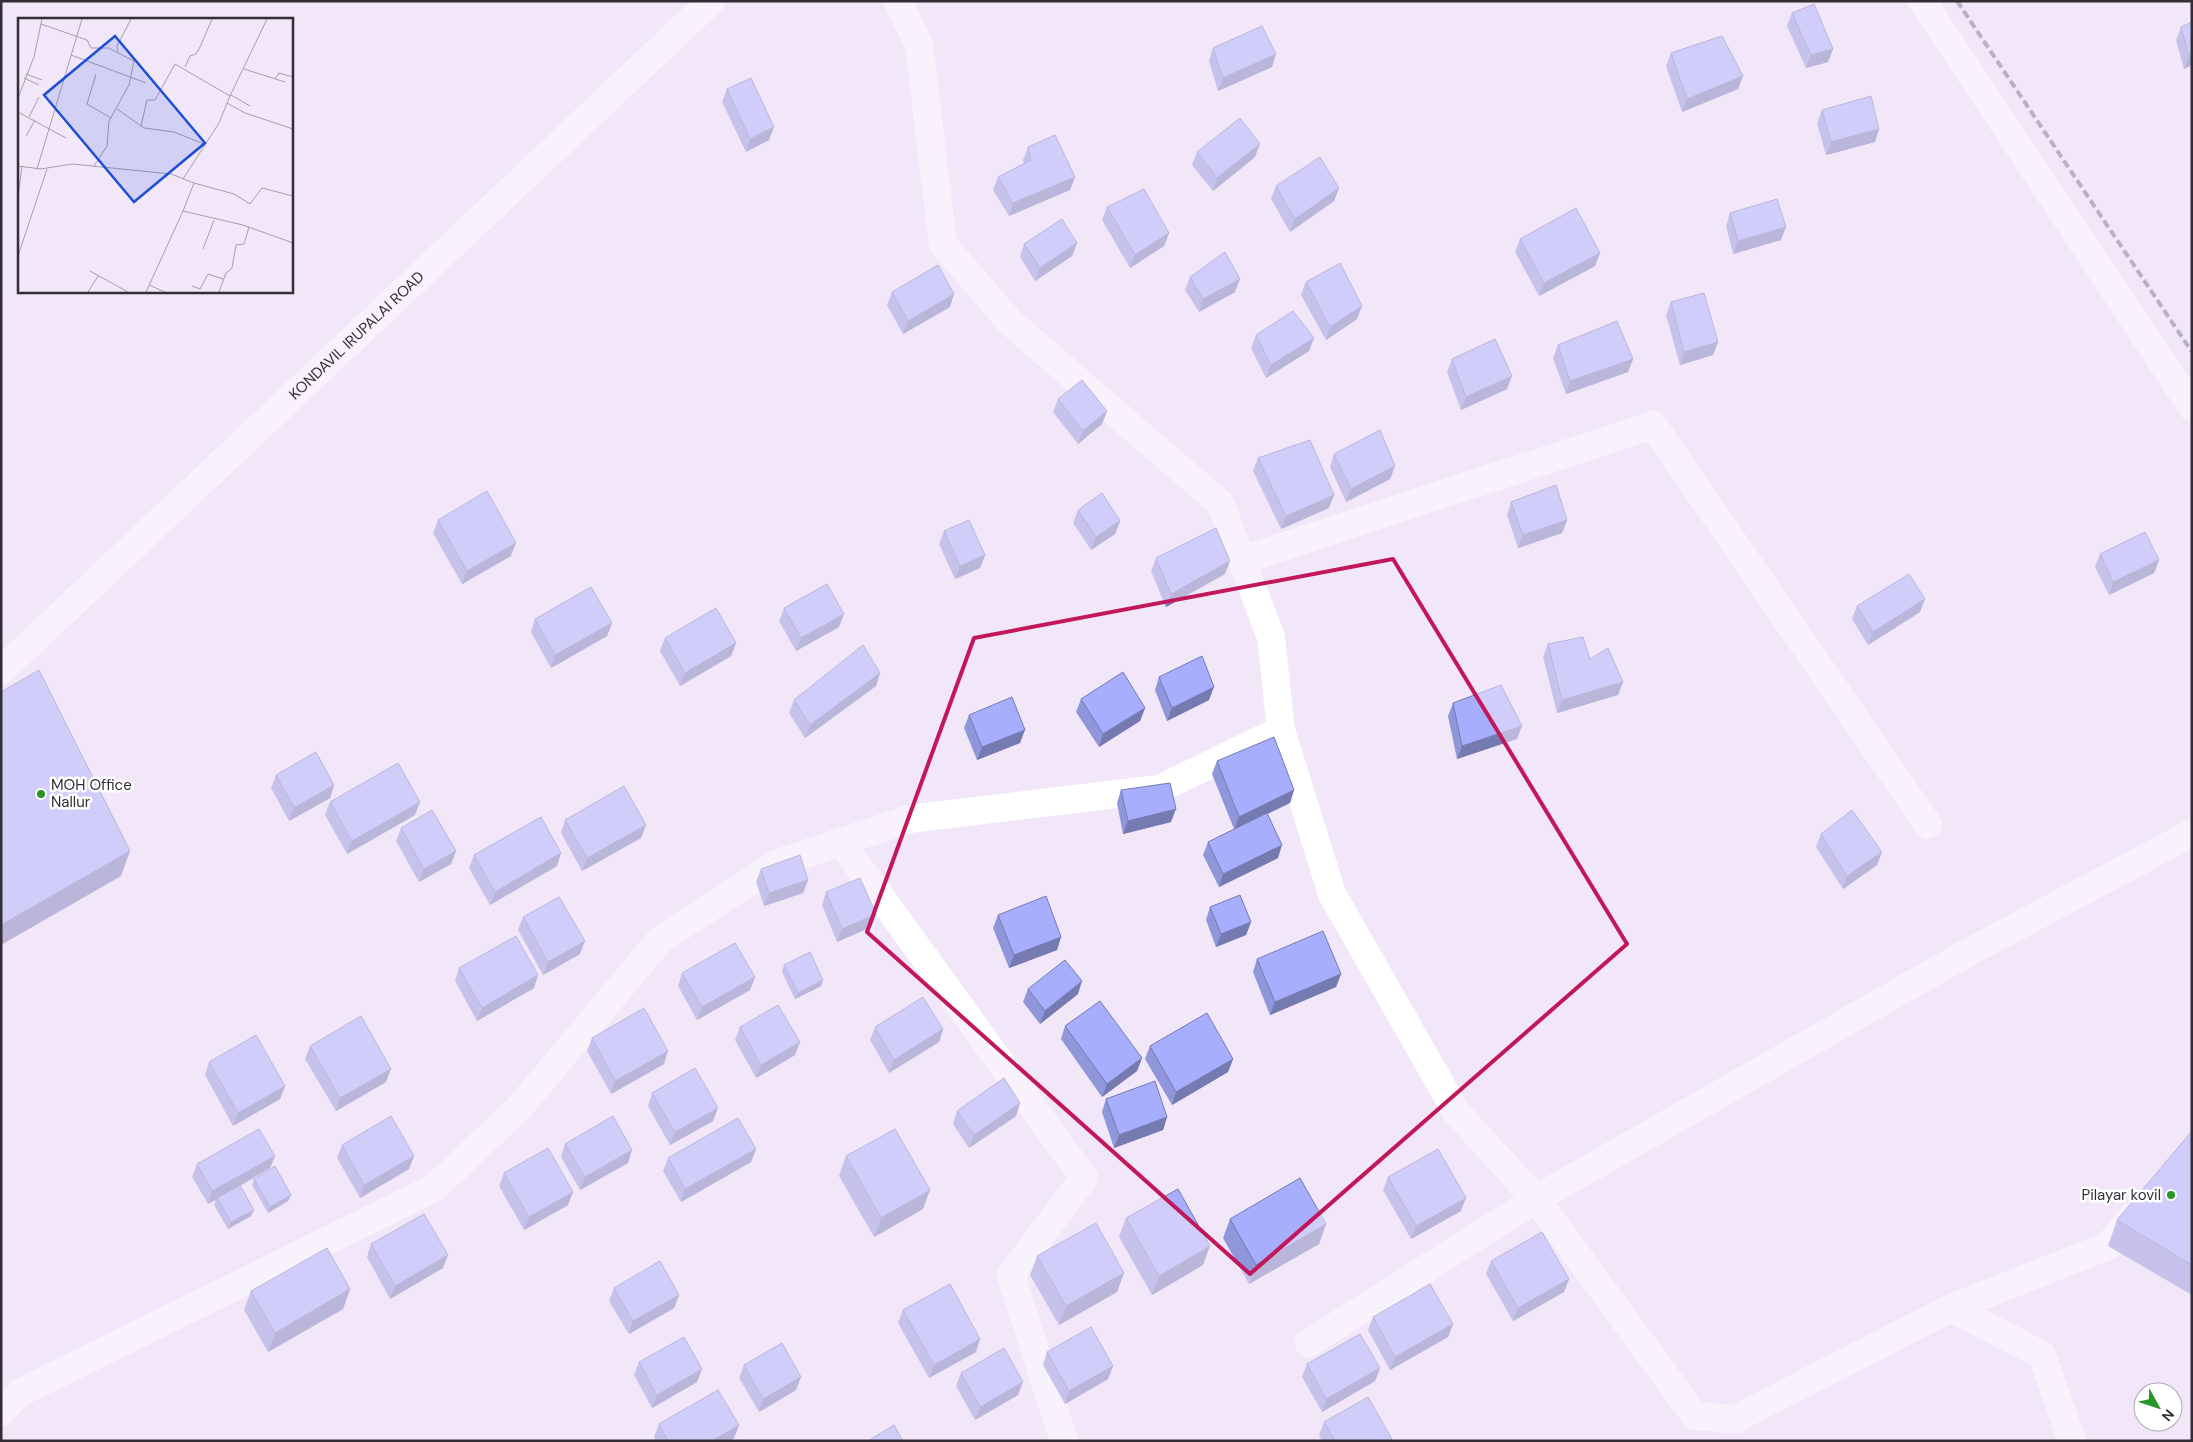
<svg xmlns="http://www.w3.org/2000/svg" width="2193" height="1442" viewBox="0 0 2193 1442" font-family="'DM Sans',sans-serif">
<rect width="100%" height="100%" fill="#f2e7f9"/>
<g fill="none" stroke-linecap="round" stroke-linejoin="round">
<g stroke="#fff" stroke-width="28">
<polyline points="898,1 919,45 943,244 1010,322 1220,503 1271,637 1281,730 1332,894 1457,1113 1536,1199 1695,1416 1735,1419 1951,1308 2042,1355 2072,1441"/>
<polyline points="1922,1 2192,407"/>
<polyline points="1242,560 1653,425 1928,825"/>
<polyline points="841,842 1084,1178 1011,1275 1064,1441"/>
<polyline points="1951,1308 2108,1246 2132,1217"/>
<polyline points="1309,1343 1536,1199 1967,953 2192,833"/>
<polyline points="1,1412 21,1392 434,1188 518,1109 660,940 778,863 909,819 1159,789 1281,730"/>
</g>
<path stroke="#fff" stroke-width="28" id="s1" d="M 1,671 L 711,1"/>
<polyline stroke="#766f7a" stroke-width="4" stroke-dasharray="8 4" stroke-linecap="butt" points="1957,1 2192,352"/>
</g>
<g fill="#9096da">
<polygon points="1792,13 1833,49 1828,62 1806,68 1787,26"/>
<polygon points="2181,27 2192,65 2184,69 2176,40"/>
<polygon points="1213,48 1272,67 1218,91 1209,61"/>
<polygon points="1671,53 1743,76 1738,89 1682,112 1666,66"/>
<polygon points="727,89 769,140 746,152 722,102"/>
<polygon points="1822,110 1875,142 1826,155 1817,123"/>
<polygon points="1028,147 1075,177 1070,190 1009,216 993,190 998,177 1024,164 1023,160"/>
<polygon points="1197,152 1255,157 1213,191 1192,165"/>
<polygon points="1276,186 1339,188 1334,201 1290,232 1271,199"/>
<polygon points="1107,207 1169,233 1164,246 1130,268 1102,220"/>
<polygon points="1730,213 1781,240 1733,254 1726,226"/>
<polygon points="1520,239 1600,253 1595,266 1539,296 1515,252"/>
<polygon points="1077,243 1072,256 1035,281 1020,257 1024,244"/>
<polygon points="1190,277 1235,292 1199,312 1185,290"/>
<polygon points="1306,282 1357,319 1326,340 1301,295"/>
<polygon points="892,292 950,307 903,334 887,305"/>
<polygon points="1671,302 1718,342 1713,355 1680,365 1666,315"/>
<polygon points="1256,335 1314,338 1309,351 1266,378 1251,348"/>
<polygon points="1558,345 1633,359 1628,372 1566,394 1553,358"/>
<polygon points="1452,359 1507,389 1461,410 1447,372"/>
<polygon points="1058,399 1107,411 1102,424 1078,444 1053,412"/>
<polygon points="1334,454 1395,466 1390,479 1346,502 1330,467"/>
<polygon points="1258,458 1329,508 1281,529 1253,471"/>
<polygon points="1511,502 1567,520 1562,533 1518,548 1507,515"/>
<polygon points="1078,510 1120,521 1115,534 1091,550 1073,523"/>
<polygon points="438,520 511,556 462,584 433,533"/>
<polygon points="944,531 985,555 980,568 955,579 939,544"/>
<polygon points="2100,554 2159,560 2154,573 2109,595 2095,567"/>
<polygon points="1156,558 1225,574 1166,607 1151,571"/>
<polygon points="1857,606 1920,612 1868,645 1852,619"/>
<polygon points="784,608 839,627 796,651 779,621"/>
<polygon points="535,619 612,623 607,636 551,668 531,632"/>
<polygon points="665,638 736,643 731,656 680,686 660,651"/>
<polygon points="1548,644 1590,659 1623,682 1618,695 1557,713 1543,657"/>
<polygon points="880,673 876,686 805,738 789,713 794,700"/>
<polygon points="1159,677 1209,700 1167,721 1155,690"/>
<polygon points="1081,699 1145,708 1140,721 1099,747 1076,712"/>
<polygon points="1453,703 1517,739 1457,759 1448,716"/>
<polygon points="969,715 1020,743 977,760 964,728"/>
<polygon points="1217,761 1294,790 1290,803 1267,814 1278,858 1219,887 1203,855 1208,842 1234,829 1212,774"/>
<polygon points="276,775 334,785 330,798 289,821 271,788"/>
<polygon points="1121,790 1171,822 1123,834 1117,803"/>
<polygon points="330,802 415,815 347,854 325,815"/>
<polygon points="565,820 641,838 582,871 561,833"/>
<polygon points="401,828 456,851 451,864 419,882 396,841"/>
<polygon points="1821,834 1877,865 1843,889 1816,847"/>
<polygon points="474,855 557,866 490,905 469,868"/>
<polygon points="761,869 808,880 803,893 764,906 756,882"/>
<polygon points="826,892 876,914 871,927 837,942 822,905"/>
<polygon points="1210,907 1251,922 1246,935 1216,947 1206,920"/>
<polygon points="998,915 1061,937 1057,950 1009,968 993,928"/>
<polygon points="523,917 580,954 543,975 518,930"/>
<polygon points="1257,959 1341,974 1336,987 1270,1015 1253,972"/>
<polygon points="784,965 821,986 795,999 782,972"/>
<polygon points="459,968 534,988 477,1021 455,981"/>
<polygon points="682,973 755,977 750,990 697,1020 678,986"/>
<polygon points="1028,989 1078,994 1040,1024 1023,1002"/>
<polygon points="1065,1026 1142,1058 1137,1071 1102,1097 1061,1039"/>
<polygon points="740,1027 795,1055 756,1078 735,1040"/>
<polygon points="875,1027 943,1029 939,1042 889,1073 870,1040"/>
<polygon points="592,1038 664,1064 611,1094 587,1051"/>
<polygon points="310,1046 386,1082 336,1111 305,1059"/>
<polygon points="1150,1046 1233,1059 1228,1072 1172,1105 1145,1059"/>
<polygon points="209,1062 285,1086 280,1099 233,1126 205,1075"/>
<polygon points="652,1093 713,1121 670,1145 648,1106"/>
<polygon points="1106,1099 1167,1117 1163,1130 1114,1148 1102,1112"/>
<polygon points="1020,1103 1016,1116 969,1148 953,1124 957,1111"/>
<polygon points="2192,1131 2192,1295 2108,1246 2117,1220"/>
<polygon points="565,1144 628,1163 580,1190 561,1157"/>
<polygon points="342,1145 414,1156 409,1169 360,1198 337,1158"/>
<polygon points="756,1149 751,1162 681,1202 663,1171 668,1158"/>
<polygon points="275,1156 270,1168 240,1186 251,1216 228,1229 214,1205 216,1200 208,1204 192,1177 197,1164"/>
<polygon points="846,1156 923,1209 874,1237 839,1176"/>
<polygon points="504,1173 568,1205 524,1230 499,1186"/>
<polygon points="1388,1177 1461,1211 1411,1239 1383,1190"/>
<polygon points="254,1179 291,1195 288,1201 268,1213 252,1185"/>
<polygon points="1126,1218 1203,1265 1152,1295 1119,1237"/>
<polygon points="1230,1219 1326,1224 1319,1244 1249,1284 1223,1238"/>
<polygon points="371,1244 443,1268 390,1299 367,1257"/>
<polygon points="1037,1256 1124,1273 1117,1292 1059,1325 1030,1275"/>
<polygon points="1491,1261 1569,1279 1564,1292 1513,1321 1486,1274"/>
<polygon points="614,1288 679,1295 674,1308 629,1334 609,1301"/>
<polygon points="350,1289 343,1309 268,1352 244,1310 251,1291"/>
<polygon points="903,1310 976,1352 929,1378 898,1323"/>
<polygon points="1373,1317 1453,1324 1448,1337 1390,1370 1368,1330"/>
<polygon points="1047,1352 1113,1366 1108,1379 1065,1404 1043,1365"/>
<polygon points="639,1362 697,1382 652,1408 634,1375"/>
<polygon points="1307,1364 1380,1368 1375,1381 1322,1412 1302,1377"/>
<polygon points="744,1365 796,1390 759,1412 739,1378"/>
<polygon points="961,1373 1018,1395 975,1420 956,1386"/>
<polygon points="1324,1422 1391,1441 1322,1441 1319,1435"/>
<polygon points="659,1424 739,1425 734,1438 730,1441 656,1441 654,1437"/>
</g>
<g fill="#757ab1">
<polygon points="1833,49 1828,62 1806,68 1811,55"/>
<polygon points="1276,54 1272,67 1218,91 1223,78"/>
<polygon points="2192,55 2192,65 2184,69 2189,56"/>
<polygon points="1743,76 1738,89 1682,112 1687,99"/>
<polygon points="774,127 769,140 746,152 750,139"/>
<polygon points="1879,129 1875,142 1826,155 1831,142"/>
<polygon points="1260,144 1255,157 1213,191 1217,178"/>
<polygon points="1075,177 1070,190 1009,216 1013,203"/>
<polygon points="1339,188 1334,201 1290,232 1295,219"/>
<polygon points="1786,227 1781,240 1733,254 1738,241"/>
<polygon points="1169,233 1164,246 1130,268 1135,255"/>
<polygon points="1077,243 1072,256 1035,281 1040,268"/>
<polygon points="1600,253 1595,266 1539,296 1544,283"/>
<polygon points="1240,279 1235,292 1199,312 1203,299"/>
<polygon points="954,294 950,307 903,334 908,321"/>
<polygon points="1362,306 1357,319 1326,340 1330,327"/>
<polygon points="1314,338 1309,351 1266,378 1271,365"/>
<polygon points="1718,342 1713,355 1680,365 1684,352"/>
<polygon points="1633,359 1628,372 1566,394 1570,381"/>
<polygon points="1512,376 1507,389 1461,410 1466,397"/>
<polygon points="1107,411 1102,424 1078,444 1083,431"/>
<polygon points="1395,466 1390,479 1346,502 1351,489"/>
<polygon points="1334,495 1329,508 1281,529 1286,516"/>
<polygon points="1567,520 1562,533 1518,548 1523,535"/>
<polygon points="1120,521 1115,534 1091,550 1096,537"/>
<polygon points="516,543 511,556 462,584 467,571"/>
<polygon points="985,555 980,568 955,579 960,566"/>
<polygon points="2159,560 2154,573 2109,595 2113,582"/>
<polygon points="1230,561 1225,574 1166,607 1171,594"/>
<polygon points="1925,599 1920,612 1868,645 1873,632"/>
<polygon points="844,614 839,627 796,651 801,638"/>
<polygon points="612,623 607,636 551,668 555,655"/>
<polygon points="736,643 731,656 680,686 685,673"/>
<polygon points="880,673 876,686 805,738 810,725"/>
<polygon points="1623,682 1618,695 1557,713 1562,700"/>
<polygon points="1214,687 1209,700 1167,721 1172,708"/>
<polygon points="1145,708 1140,721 1099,747 1103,734"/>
<polygon points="1522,726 1517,739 1457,759 1462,746"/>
<polygon points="1025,730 1020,743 977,760 982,747"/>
<polygon points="334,785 330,798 289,821 294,808"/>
<polygon points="1294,790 1290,803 1234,830 1239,817"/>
<polygon points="420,802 415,815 347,854 352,841"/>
<polygon points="1176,809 1171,822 1123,834 1128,821"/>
<polygon points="646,825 641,838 582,871 587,858"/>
<polygon points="1282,845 1278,858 1219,887 1223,874"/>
<polygon points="130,851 121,876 1,945 1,925"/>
<polygon points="456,851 451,864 419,882 424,869"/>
<polygon points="1882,852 1877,865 1843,889 1847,876"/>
<polygon points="561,853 557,866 490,905 495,892"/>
<polygon points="808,880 803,893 764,906 769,893"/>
<polygon points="876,914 871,927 837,942 842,929"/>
<polygon points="1251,922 1246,935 1216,947 1221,934"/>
<polygon points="1061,937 1057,950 1009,968 1014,955"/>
<polygon points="585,941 580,954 543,975 548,962"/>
<polygon points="1341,974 1336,987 1270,1015 1275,1002"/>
<polygon points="538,975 534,988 477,1021 482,1008"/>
<polygon points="755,977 750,990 697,1020 702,1007"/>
<polygon points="823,980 821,986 795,999 798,993"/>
<polygon points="1082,981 1078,994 1040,1024 1045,1011"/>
<polygon points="943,1029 939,1042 889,1073 894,1060"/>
<polygon points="800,1042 795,1055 756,1078 761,1065"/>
<polygon points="668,1051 664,1064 611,1094 615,1081"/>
<polygon points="1142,1058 1137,1071 1102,1097 1107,1084"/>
<polygon points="1233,1059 1228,1072 1172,1105 1176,1092"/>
<polygon points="391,1069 386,1082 336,1111 340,1098"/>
<polygon points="285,1086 280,1099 233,1126 238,1113"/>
<polygon points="1020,1103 1016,1116 969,1148 974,1135"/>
<polygon points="718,1108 713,1121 670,1145 675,1132"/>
<polygon points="1167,1117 1163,1130 1114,1148 1119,1135"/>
<polygon points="756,1149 751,1162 681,1202 685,1189"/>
<polygon points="632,1150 628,1163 580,1190 585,1177"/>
<polygon points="275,1156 270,1168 208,1204 212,1191"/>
<polygon points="414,1156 409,1169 360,1198 364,1185"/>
<polygon points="930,1190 923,1209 874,1237 881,1218"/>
<polygon points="573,1192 568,1205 524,1230 529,1217"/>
<polygon points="291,1195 288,1201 268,1213 270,1207"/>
<polygon points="1466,1198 1461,1211 1411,1239 1416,1226"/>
<polygon points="254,1210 251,1216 228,1229 231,1222"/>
<polygon points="1326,1224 1319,1244 1249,1284 1256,1265"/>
<polygon points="1210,1246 1203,1265 1152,1295 1159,1276"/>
<polygon points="448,1255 443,1268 390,1299 395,1286"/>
<polygon points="1124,1273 1117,1292 1059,1325 1066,1306"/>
<polygon points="1569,1279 1564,1292 1513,1321 1518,1308"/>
<polygon points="350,1289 343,1309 268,1352 275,1333"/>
<polygon points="679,1295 674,1308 629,1334 633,1321"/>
<polygon points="1453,1324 1448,1337 1390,1370 1395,1357"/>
<polygon points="980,1339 976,1352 929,1378 934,1365"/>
<polygon points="1113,1366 1108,1379 1065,1404 1069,1391"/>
<polygon points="1380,1368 1375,1381 1322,1412 1326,1399"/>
<polygon points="702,1369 697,1382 652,1408 657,1395"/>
<polygon points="801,1377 796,1390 759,1412 763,1399"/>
<polygon points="1023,1382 1018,1395 975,1420 980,1407"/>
<polygon points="739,1425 734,1438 730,1441 712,1441"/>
</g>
<g fill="#a7aefd" stroke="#757ab1">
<polygon points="1814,4 1833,49 1811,55 1792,13"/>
<polygon points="2192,22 2192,55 2189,56 2181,27"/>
<polygon points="1262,26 1276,54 1223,78 1213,48"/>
<polygon points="1722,36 1743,76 1687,99 1671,53"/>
<polygon points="751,78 774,127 750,139 727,89"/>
<polygon points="1871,96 1879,129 1831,142 1822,110"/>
<polygon points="1240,118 1260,144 1217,178 1197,152"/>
<polygon points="1055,135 1075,177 1013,203 998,177 1031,160 1028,147"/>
<polygon points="1320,157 1339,188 1295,219 1276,186"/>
<polygon points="1144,189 1169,233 1135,255 1107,207"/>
<polygon points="1777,199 1786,227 1738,241 1730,213"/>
<polygon points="1576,208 1600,253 1544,283 1520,239"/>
<polygon points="1062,219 1077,243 1040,268 1024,244"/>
<polygon points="1225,252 1240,279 1203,299 1190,277"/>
<polygon points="1340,263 1362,306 1330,327 1306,282"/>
<polygon points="938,265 954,294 908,321 892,292"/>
<polygon points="1704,293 1718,342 1684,352 1671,302"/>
<polygon points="1293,311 1314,338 1271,365 1256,335"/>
<polygon points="1617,321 1633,359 1570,381 1558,345"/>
<polygon points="1495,339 1512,376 1466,397 1452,359"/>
<polygon points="1082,380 1107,411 1083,431 1058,399"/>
<polygon points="1380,430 1395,466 1351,489 1334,454"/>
<polygon points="1310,440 1334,495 1286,516 1258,458"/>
<polygon points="1556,485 1567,520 1523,535 1511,502"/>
<polygon points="487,491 516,543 467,571 438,520"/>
<polygon points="1102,493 1120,521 1096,537 1078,510"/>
<polygon points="969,520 985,555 960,566 944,531"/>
<polygon points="1216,528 1230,561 1171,594 1156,558"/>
<polygon points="2145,532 2159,560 2113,582 2100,554"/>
<polygon points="1909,574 1925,599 1873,632 1857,606"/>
<polygon points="827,584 844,614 801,638 784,608"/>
<polygon points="591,587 612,623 555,655 535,619"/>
<polygon points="716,608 736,643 685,673 665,638"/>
<polygon points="1583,637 1590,659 1608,648 1623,682 1562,700 1548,644"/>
<polygon points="863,645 880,673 810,725 794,700"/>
<polygon points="1202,656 1214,687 1172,708 1159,677"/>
<polygon points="39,670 130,851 1,925 1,692"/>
<polygon points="1123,672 1145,708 1103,734 1081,699"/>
<polygon points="1501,685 1522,726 1462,746 1453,703"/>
<polygon points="1012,697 1025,730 982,747 969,715"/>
<polygon points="1274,737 1294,790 1239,817 1217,761"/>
<polygon points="316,752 334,785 294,808 276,775"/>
<polygon points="398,763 420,802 352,841 330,802"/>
<polygon points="1170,783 1176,809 1128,821 1121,790"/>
<polygon points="624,786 646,825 587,858 565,820"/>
<polygon points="432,810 456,851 424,869 401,828"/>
<polygon points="1852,810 1882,852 1847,876 1821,834"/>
<polygon points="1267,813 1282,845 1223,874 1208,842"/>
<polygon points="541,817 561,853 495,892 474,855"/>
<polygon points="800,855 808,880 769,893 761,869"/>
<polygon points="860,878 876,914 842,929 826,892"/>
<polygon points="1240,895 1251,922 1221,934 1210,907"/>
<polygon points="1046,896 1061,937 1014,955 998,915"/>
<polygon points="559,897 585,941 548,962 523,917"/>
<polygon points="1323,931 1341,974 1275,1002 1257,959"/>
<polygon points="516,936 538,975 482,1008 459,968"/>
<polygon points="735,943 755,977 702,1007 682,973"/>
<polygon points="810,952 823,980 798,993 784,965"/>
<polygon points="1065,960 1082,981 1045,1011 1028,989"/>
<polygon points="923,997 943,1029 894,1060 875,1027"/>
<polygon points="1100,1001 1142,1058 1107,1084 1065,1026"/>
<polygon points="778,1005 800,1042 761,1065 740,1027"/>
<polygon points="644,1008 668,1051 615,1081 592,1038"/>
<polygon points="1207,1013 1233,1059 1176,1092 1150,1046"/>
<polygon points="361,1016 391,1069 340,1098 310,1046"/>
<polygon points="256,1035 285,1086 238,1113 209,1062"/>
<polygon points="695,1068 718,1108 675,1132 652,1093"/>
<polygon points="1004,1078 1020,1103 974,1135 957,1111"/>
<polygon points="1155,1081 1167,1117 1119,1135 1106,1099"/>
<polygon points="391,1116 414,1156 364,1185 342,1145"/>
<polygon points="613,1116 632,1150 585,1177 565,1144"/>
<polygon points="738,1118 756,1149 685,1189 668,1158"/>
<polygon points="259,1129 275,1156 212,1191 197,1164"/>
<polygon points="895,1129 930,1190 881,1218 846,1156"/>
<polygon points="2192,1131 2192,1265 2117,1220"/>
<polygon points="548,1148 573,1192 529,1217 504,1173"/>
<polygon points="1438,1149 1466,1198 1416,1226 1388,1177"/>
<polygon points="275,1166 291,1195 270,1207 254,1179"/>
<polygon points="1300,1178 1326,1224 1256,1265 1230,1219"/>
<polygon points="240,1185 254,1210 231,1222 217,1198"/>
<polygon points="1178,1189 1210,1246 1159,1276 1126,1218"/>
<polygon points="424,1214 448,1255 395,1286 371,1244"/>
<polygon points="1096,1223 1124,1273 1066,1306 1037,1256"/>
<polygon points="1542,1232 1569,1279 1518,1308 1491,1261"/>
<polygon points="327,1248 350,1289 275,1333 251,1291"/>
<polygon points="660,1261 679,1295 633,1321 614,1288"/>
<polygon points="950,1284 980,1339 934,1365 903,1310"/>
<polygon points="1430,1284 1453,1324 1395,1357 1373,1317"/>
<polygon points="1091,1327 1113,1366 1069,1391 1047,1352"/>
<polygon points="1360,1334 1380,1368 1326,1399 1307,1364"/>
<polygon points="684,1337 702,1369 657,1395 639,1362"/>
<polygon points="782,1343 801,1377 763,1399 744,1365"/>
<polygon points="1004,1348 1023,1382 980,1407 961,1373"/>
<polygon points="718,1390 739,1425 712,1441 668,1441 659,1424"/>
<polygon points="1368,1397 1392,1439 1389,1441 1335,1441 1324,1422"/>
<polygon points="894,1425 903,1441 868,1441"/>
</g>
<path d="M0 0H2193V1442H0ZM 1393,559 L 1627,944 L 1250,1274 L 867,932 L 974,638 Z" fill="#f2e7f9" fill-opacity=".55" fill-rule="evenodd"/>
<path fill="none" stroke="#c2185b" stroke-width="4" stroke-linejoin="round" d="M 1393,559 L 1627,944 L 1250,1274 L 867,932 L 974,638 Z"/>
<g fill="#269724" stroke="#fff" stroke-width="2">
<circle cx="41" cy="794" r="5"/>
<circle cx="2171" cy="1195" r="5"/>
</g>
<g text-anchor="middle" stroke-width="5" stroke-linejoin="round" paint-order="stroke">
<g font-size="15" fill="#332e35" stroke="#fff">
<text dy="5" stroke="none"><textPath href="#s1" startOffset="489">KONDAVIL IRUPALAI ROAD</textPath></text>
</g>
<g font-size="15" fill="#332e35" stroke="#fff" text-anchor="start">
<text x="51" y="790">MOH Office<tspan x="51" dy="17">Nallur</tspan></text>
<text x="2161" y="1200" text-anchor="end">Pilayar kovil</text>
</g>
</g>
<g transform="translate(18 18)">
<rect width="275" height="275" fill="#f2e7f9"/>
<path fill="none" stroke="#a69dab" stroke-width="1" d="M 23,6 L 69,22 L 73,30 L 91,30 L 100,35M 53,37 L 128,65M 167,49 L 172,38 L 178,36 L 182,29 L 194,1M 226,51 L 267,64M 8,56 L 24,62M 78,56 L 69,86 L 93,100M 6,60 L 21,67M 257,61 L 261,55 L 275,59M 213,77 L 232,88M 212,78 L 249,1M 0,80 L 16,39 L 24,1M 209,85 L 227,95 L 275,111M 99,91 L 126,110 L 156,114 L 186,126M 0,94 L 48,120M 11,99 L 21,79M 123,108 L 129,82 L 137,82 L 157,46 L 212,78 L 201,105 L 165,161M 8,118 L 17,102M 0,148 L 23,151 L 54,146 L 153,156 L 176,165 L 165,193 L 225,207 L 275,225M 76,148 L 89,128 L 91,103 L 111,67 L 116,43 L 100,35 L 99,28 L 113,1M 19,151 L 64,1M 176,165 L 216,176 L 232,186 L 244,170 L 275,178M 0,179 L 4,148M 185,231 L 196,202M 0,238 L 29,151M 72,253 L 110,274M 131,267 L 147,274M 174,268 L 182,271 L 190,256 L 205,261M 70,274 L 80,258M 128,274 L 165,193M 201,274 L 208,255 L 214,250 L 218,227 L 226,226 L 231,209"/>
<path fill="#1d4ed8" fill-opacity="0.15" stroke="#1d4ed8" stroke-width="2.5" d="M 97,18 L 187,125 L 116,184 L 26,77 Z"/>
<rect width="275" height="275" fill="none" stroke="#332e35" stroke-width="2.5"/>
</g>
<rect width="2193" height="1442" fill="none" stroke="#332e35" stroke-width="5"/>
<g transform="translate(2158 1407) rotate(130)"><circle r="24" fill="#ffffff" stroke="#adabae"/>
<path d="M0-4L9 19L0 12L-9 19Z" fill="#269724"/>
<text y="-8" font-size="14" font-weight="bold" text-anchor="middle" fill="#332e35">N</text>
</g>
</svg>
